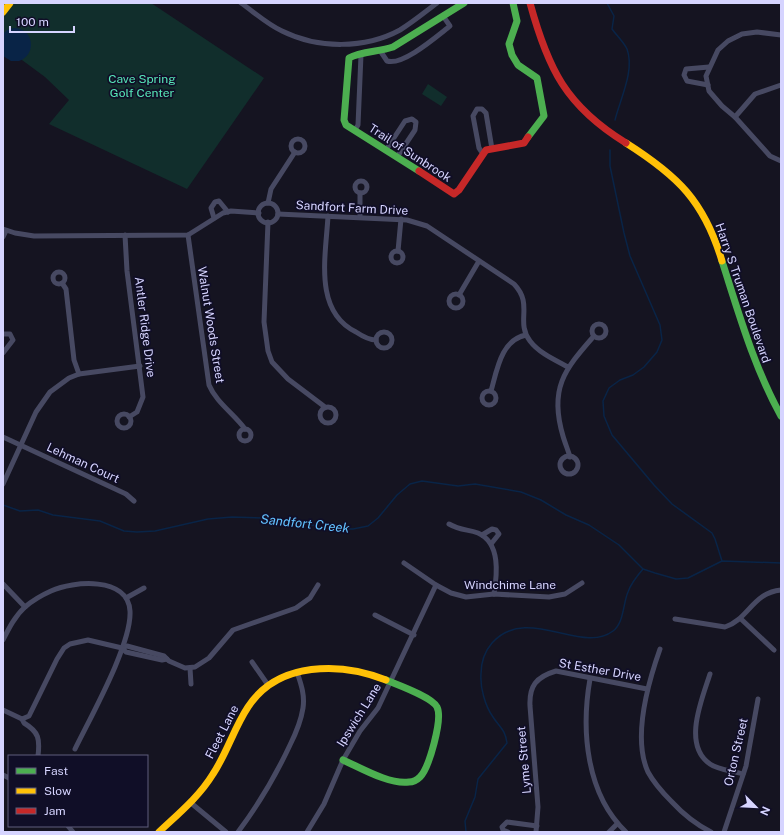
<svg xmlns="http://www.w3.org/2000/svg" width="784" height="835" viewBox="0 0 784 835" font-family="'Public Sans',sans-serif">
<rect width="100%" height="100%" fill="#151421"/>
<g fill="#112e2c">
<polygon points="8,3 151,3 264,78 187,189 49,124 69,100 45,77 3,46 3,10"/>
<polygon points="428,84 447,97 441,106 422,94"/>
</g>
<path fill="#092447" d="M 14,28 C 34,28 37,55 19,61 L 11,61 L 3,56 L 3,34 L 7,30 Z"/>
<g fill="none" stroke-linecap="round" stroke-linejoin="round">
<g stroke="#092447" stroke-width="1.5">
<path d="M 607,3 L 614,16 L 612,29 C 617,36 623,41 627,49 C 635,71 620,99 615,120"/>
<polyline points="610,150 610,166 624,233 630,256 660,325 662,340 657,352 644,367 633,375 620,380 609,388 603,401 604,416 612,435 654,485 672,504 712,533 715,539 722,561"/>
<polyline points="3,505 20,511 38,510 53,515 100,521 124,531 137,532 155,531 208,519 232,517 266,518 338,529 353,529 368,526 378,518 397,495 410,484 422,481 458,486 475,484 521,492 541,500 566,515 589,525 619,545 643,569 655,573 676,579 688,578 722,561 781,563"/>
<path d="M 466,832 L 465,821 L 475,797 L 478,779 L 507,743 C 505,729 500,728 493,717 C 485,706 480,687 481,674 C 481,663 485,651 492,643 C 527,604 582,655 613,631 C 624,623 623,603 628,592 C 631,583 637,576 643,569"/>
</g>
<g stroke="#474962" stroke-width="5">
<path d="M 241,3 C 254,12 267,24 282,31 C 318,49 365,49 400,30 C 413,22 425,12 437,3"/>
<polyline points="781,35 757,32 742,34 728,41 718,50 706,76 709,91 722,106 735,117 770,156 781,161"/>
<path d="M 381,52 L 387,61 C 403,66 437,36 450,26 L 443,16"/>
<polyline points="708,85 687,81 684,75 686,69 709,67"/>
<polyline points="735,117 755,94 781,85"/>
<polyline points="355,130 358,125 361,55"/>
<circle cx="298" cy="146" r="7"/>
<polyline points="386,150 405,121 412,119 416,122 415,130 397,157"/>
<polyline points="483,154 479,148 473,116 477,109 482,109 486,113 492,149"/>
<circle cx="361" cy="187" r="6"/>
<polyline points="268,203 271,189 295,152"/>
<circle cx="268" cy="213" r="10"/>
<path d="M 278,214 L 407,220 L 427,226 L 514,284 C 534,305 515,321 530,341 C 539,353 555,360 568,367"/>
<path d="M 328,216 C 326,255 313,311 356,332 C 362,336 369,340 376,340"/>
<polyline points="360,217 360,193"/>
<polyline points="214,218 211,208 215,202 219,201 228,212"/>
<polyline points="268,222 264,322 268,351 272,362 288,379 325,407"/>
<polyline points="3,229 15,233 34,236 188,235 223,213 231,211 259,213"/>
<polyline points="125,235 127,271 143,397 137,412 129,417"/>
<path d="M 188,235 L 209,385 C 216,402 234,414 245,429"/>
<polyline points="3,237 6,231"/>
<circle cx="397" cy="257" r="6"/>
<polyline points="398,251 401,219"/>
<circle cx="59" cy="278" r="6"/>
<polyline points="62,283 66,289 74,360 79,374"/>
<circle cx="456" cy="301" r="7"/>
<polyline points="459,295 479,261"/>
<circle cx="599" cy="331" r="7"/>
<circle cx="384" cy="340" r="8"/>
<polyline points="3,334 10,334 13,340 3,353"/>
<path d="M 491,391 C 497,370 501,340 526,335"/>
<circle cx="489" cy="398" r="7"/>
<circle cx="328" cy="415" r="8"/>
<circle cx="124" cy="421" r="7"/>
<circle cx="245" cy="435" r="6"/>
<polyline points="3,437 126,494 134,501"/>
<circle cx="569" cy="465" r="9"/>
<path d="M 570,457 C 568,450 565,443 563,436 C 549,389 564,370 594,336"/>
<polyline points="3,484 36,412 50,392 69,378 79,374 140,366"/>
<path d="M 449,524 C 461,531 468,529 478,533 C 501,543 497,575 494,594"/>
<polyline points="482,535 492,529 496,530 499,534 491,544"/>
<polyline points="404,563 436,585 451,593 466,597 494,594 549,597 565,594 582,583"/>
<polyline points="3,584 25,607"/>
<polyline points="126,598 144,588"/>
<polyline points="375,615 414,635"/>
<path d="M 675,619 L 725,627 C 749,619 752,593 781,590"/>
<polyline points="741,619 774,650"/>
<path d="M 3,640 C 9,628 15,616 25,607 C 32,601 42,595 51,591 C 73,581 128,576 130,611 C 132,644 90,718 75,749"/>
<polyline points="122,648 127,646 164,656 169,661 185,668 195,667 209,658 233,630 296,608 310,598 318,585"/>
<path d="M 660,649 C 648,683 632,737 648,772 C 654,783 662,792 671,801 C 683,814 695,824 711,832"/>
<polyline points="252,662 268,685"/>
<polyline points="190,668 191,684"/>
<path d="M 710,674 C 702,699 682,745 710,764 C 718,770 734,771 743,774"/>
<path d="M 590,679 C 581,730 586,794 626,832"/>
<path d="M 3,710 L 22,719 L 24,723 C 39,732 40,739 38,756"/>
<polyline points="22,719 29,716 57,659 64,648 70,644 88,640 122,648 126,652 162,660 167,659"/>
<polyline points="3,775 9,778"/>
<polyline points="191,803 226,832"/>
<polyline points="68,826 73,832"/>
<path d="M 238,832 C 259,804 275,777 290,745 C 296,733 301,721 303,708 C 305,695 301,684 297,672"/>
<polyline points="307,832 324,804 343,760 360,731 378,708 436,585"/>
<polyline points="508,832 503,830 502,827 507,822 537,826"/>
<path d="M 536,832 L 538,807 L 530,706 C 529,686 536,677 556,671 L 647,689"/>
<polyline points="609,832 617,824"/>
<polyline points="724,832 746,766 758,699"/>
</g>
<g stroke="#4caf50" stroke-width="7">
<polyline points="513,3 517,21 509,44 512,55 518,65 537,78 544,116 528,137"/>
<path d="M 419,171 L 346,125 L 344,120 L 349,58 C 361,51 379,52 393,47 L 464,3"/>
<path d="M 722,261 C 739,314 754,367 781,416"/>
<path d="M 343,760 C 361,768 390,785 409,782 C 413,782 417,780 420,777 C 429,768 443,719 437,707 C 432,697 398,685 386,680"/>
</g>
<g stroke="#ffc107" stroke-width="7">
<polyline points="3,12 10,3"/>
<path d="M 626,143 C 678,176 704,201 722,261"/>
<path d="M 159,832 C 178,814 199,797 213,774 C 227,753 234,728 248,707 C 278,661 341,662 386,680"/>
</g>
<g stroke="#c62828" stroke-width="7">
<path d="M 530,3 C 548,69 566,106 626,143"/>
<polyline points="419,171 454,194 459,190 486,150 524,143 528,137"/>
</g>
</g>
<g text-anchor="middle" stroke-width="3.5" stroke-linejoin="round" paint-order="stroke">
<g font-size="12" fill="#57e8b9" stroke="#100e27">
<text x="142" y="83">Cave Spring<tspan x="142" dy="14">Golf Center</tspan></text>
</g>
<g font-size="12" fill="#d6d4ff" stroke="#100e27">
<text transform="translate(410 153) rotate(33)" y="4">Trail of Sunbrook</text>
<text transform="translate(352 208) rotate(3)" y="4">Sandfort Farm Drive</text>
<text transform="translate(743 293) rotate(71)" y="4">Harry S Truman Boulevard</text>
<text transform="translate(211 325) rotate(81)" y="4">Walnut Woods Street</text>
<text transform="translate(145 327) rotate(83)" y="4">Antler Ridge Drive</text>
<text transform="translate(83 463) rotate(25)" y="4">Lehman Court</text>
<text x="510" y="589">Windchime Lane</text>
<text transform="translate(600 670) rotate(10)" y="4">St Esther Drive</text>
<text transform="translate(359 715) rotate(-58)" y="4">Ipswich Lane</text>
<text transform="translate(222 732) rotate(-63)" y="4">Fleet Lane</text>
<text transform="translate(736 752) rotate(-77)" y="4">Orton Street</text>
<text transform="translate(524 760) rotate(-95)" y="4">Lyme Street</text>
</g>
<g font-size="13" font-style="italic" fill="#62c2ff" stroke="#100e27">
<text transform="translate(305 523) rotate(6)" y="5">Sandfort Creek</text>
</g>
</g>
<rect width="784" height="835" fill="none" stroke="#d6d4ff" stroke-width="8"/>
<rect x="8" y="755" width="140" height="72" fill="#100e27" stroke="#5f5d7d"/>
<rect x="16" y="768" width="20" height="6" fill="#4caf50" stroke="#5f5d7d"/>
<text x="44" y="775" font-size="12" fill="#d6d4ff">Fast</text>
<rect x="16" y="788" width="20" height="6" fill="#ffc107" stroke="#5f5d7d"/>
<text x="44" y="795" font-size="12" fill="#d6d4ff">Slow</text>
<rect x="16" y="808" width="20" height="6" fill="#c62828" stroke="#5f5d7d"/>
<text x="44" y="815" font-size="12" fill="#d6d4ff">Jam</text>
<g transform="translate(756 807) rotate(114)" stroke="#100e27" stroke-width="3" paint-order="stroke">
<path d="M0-3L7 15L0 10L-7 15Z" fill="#d6d4ff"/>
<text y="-6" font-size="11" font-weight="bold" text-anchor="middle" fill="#d6d4ff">N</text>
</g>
<path d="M10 26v6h64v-6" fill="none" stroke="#d6d4ff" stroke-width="2"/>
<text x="16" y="26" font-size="12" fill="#d6d4ff" stroke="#100e27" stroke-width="3" paint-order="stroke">100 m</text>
</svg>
